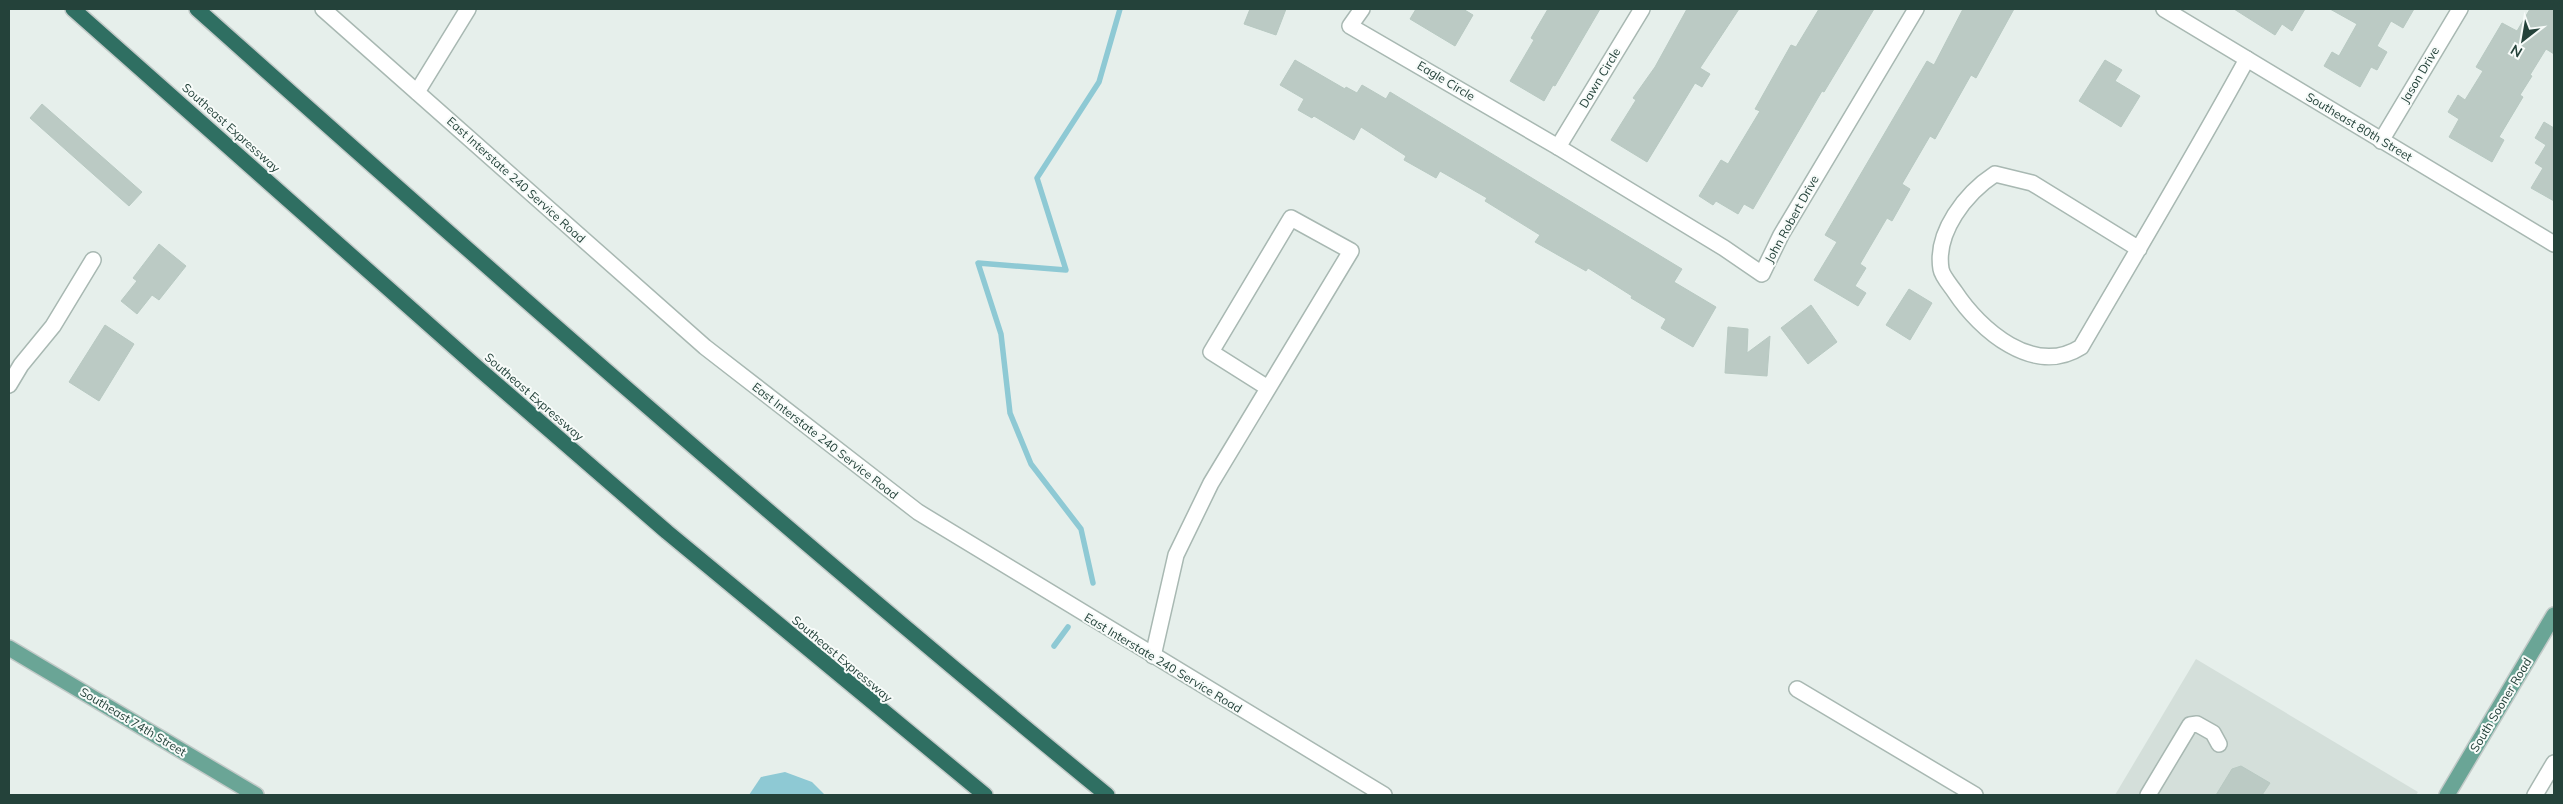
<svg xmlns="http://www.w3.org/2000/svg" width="2563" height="804" viewBox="0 0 2563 804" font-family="Mulish,sans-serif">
<rect width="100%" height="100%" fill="#e6efeb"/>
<polygon fill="#d4dfda" points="2196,659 2418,792 2416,795 2115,795"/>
<polygon fill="#8ec9d4" points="785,772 812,782 825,795 749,795 761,777"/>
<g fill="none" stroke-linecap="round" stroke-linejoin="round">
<g stroke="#8ec9d4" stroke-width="5.5">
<polyline points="1093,583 1081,529 1031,464 1010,413 1001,334 978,263 1066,270 1037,178 1099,82 1120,9"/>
<polyline points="1054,646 1068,627"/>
</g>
</g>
<g fill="#bbcac4" stroke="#b8c9c2">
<polygon points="1250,9 1286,9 1276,35 1244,24"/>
<polygon points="1416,9 1463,9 1473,15 1455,46 1410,19"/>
<polygon points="1548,9 1600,9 1555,86 1553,85 1544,101 1510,81 1534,40 1531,38"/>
<polygon points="1687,9 1739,9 1700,68 1710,74 1702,87 1695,83 1647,162 1611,140 1636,100 1633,98 1655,67"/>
<polygon points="1819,9 1874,9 1824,92 1822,91 1753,209 1744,204 1738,214 1716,201 1713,205 1699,196 1721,160 1728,164 1760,111 1755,109 1791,45 1796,47"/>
<polygon points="1963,9 2014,9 1976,78 1971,75 1935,139 1930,136 1902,184 1910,189 1892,221 1887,218 1860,264 1866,268 1855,286 1866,293 1858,306 1814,280 1837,242 1825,235 1927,61 1934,65"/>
<polygon points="2234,9 2305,9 2292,31 2282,24 2275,35"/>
<polygon points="2330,9 2414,9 2403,28 2391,21 2377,46 2387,52 2377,70 2371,67 2360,87 2324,66 2332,52 2339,56 2357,24"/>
<polygon points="2530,9 2554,9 2554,54 2546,49 2530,75 2532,76 2520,95 2523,97 2499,137 2504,140 2492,162 2449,137 2459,119 2448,112 2458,95 2465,100 2483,71 2476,67 2502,23 2517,31"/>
<polygon points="1295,60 1345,89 1346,87 1357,93 1362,85 1386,99 1390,92 1682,269 1674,282 1716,307 1693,347 1661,328 1666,319 1631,298 1632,296 1588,268 1586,271 1535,242 1540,235 1485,201 1487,198 1440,171 1436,178 1404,160 1406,156 1361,127 1354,140 1314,116 1312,118 1298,110 1304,99 1280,85"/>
<polygon points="2105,60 2122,70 2115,81 2140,96 2121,127 2079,101"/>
<polygon points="42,104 142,192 129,206 30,118"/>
<polygon points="2544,122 2554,128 2554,201 2531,188 2543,168 2535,163 2546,145 2535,138"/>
<polygon points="159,244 186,266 159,300 152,295 137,314 121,301 137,281 133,278"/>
<polygon points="1909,289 1932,303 1910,340 1886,325"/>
<polygon points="1811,305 1837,342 1808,364 1781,328"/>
<polygon points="105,325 134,344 99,401 69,382"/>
<polygon points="1728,327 1748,329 1747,353 1770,336 1767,376 1725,373"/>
<polygon points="2241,766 2270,783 2262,795 2216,795 2232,769"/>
</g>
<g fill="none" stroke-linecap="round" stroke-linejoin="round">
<g stroke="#a8b8b2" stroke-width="18">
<g id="minor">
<polyline points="323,9 705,347 918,512 1384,795"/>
<polyline points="1362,9 1350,26 1558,147 1724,248 1762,274 1781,235 1916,9"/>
<polyline points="2164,9 2554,244"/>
<polyline points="417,92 468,9"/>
<polyline points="2381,141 2460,9"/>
<polyline points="1558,147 1642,9"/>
<path d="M 2139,249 L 2032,183 L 1995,174 C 1966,193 1935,232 1941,269 C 1942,276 1951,286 1955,292 C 1980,330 2034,377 2081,347 C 2137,251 2194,156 2247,59"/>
<polyline points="9,385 21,365 53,326 93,260"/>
<polyline points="1153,656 1176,555 1211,483 1351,251 1291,218 1211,352 1268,388"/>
<polyline points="1797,689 1975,795"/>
<polyline points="2148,795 2190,725 2197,724 2213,733 2219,744"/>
<polyline points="2535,795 2554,763"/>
</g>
</g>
<g stroke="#c2cac8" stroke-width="18">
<g id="major">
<polyline points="9,648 256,795"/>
<polyline points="2447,795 2554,615"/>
</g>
</g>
<g stroke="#c2cac8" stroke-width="18">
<g id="highway">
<polyline points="73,9 479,369 667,532 985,795"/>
<path d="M 197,9 C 496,276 797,541 1107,795"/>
</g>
</g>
<use href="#minor" stroke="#fff" stroke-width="15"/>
<use href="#major" stroke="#6aa596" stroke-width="15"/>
<use href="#highway" stroke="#2f6f62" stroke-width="15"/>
</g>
<g text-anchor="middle" stroke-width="4" stroke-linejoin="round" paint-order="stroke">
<g font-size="12" fill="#24423a" stroke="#f7fbf9">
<text transform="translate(2420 75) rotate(-59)" y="4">Jason Drive</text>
<text transform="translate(1600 78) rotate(-59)" y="4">Dawn Circle</text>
<text transform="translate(1446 81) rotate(31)" y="4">Eagle Circle</text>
<text transform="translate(2359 127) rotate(31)" y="4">Southeast 80th Street</text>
<text transform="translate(231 128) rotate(42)" y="4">Southeast Expressway</text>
<text transform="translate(516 180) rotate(42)" y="4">East Interstate 240 Service Road</text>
<text transform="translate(1792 219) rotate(-61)" y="4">John Robert Drive</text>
<text transform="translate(534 397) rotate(41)" y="4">Southeast Expressway</text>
<text transform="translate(825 441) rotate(38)" y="4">East Interstate 240 Service Road</text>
<text transform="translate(842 659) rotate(40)" y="4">Southeast Expressway</text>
<text transform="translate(1163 663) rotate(31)" y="4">East Interstate 240 Service Road</text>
<text transform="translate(2501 705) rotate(-59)" y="4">South Sooner Road</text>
<text transform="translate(133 722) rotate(31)" y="4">Southeast 74th Street</text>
</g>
</g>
<rect width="2563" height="804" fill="none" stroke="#24423a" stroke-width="20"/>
<g transform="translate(2523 40) rotate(211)" stroke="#f7fbf9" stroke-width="4" paint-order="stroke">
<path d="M0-4L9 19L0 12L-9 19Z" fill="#24423a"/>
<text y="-8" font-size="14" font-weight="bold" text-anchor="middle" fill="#24423a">N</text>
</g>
</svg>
